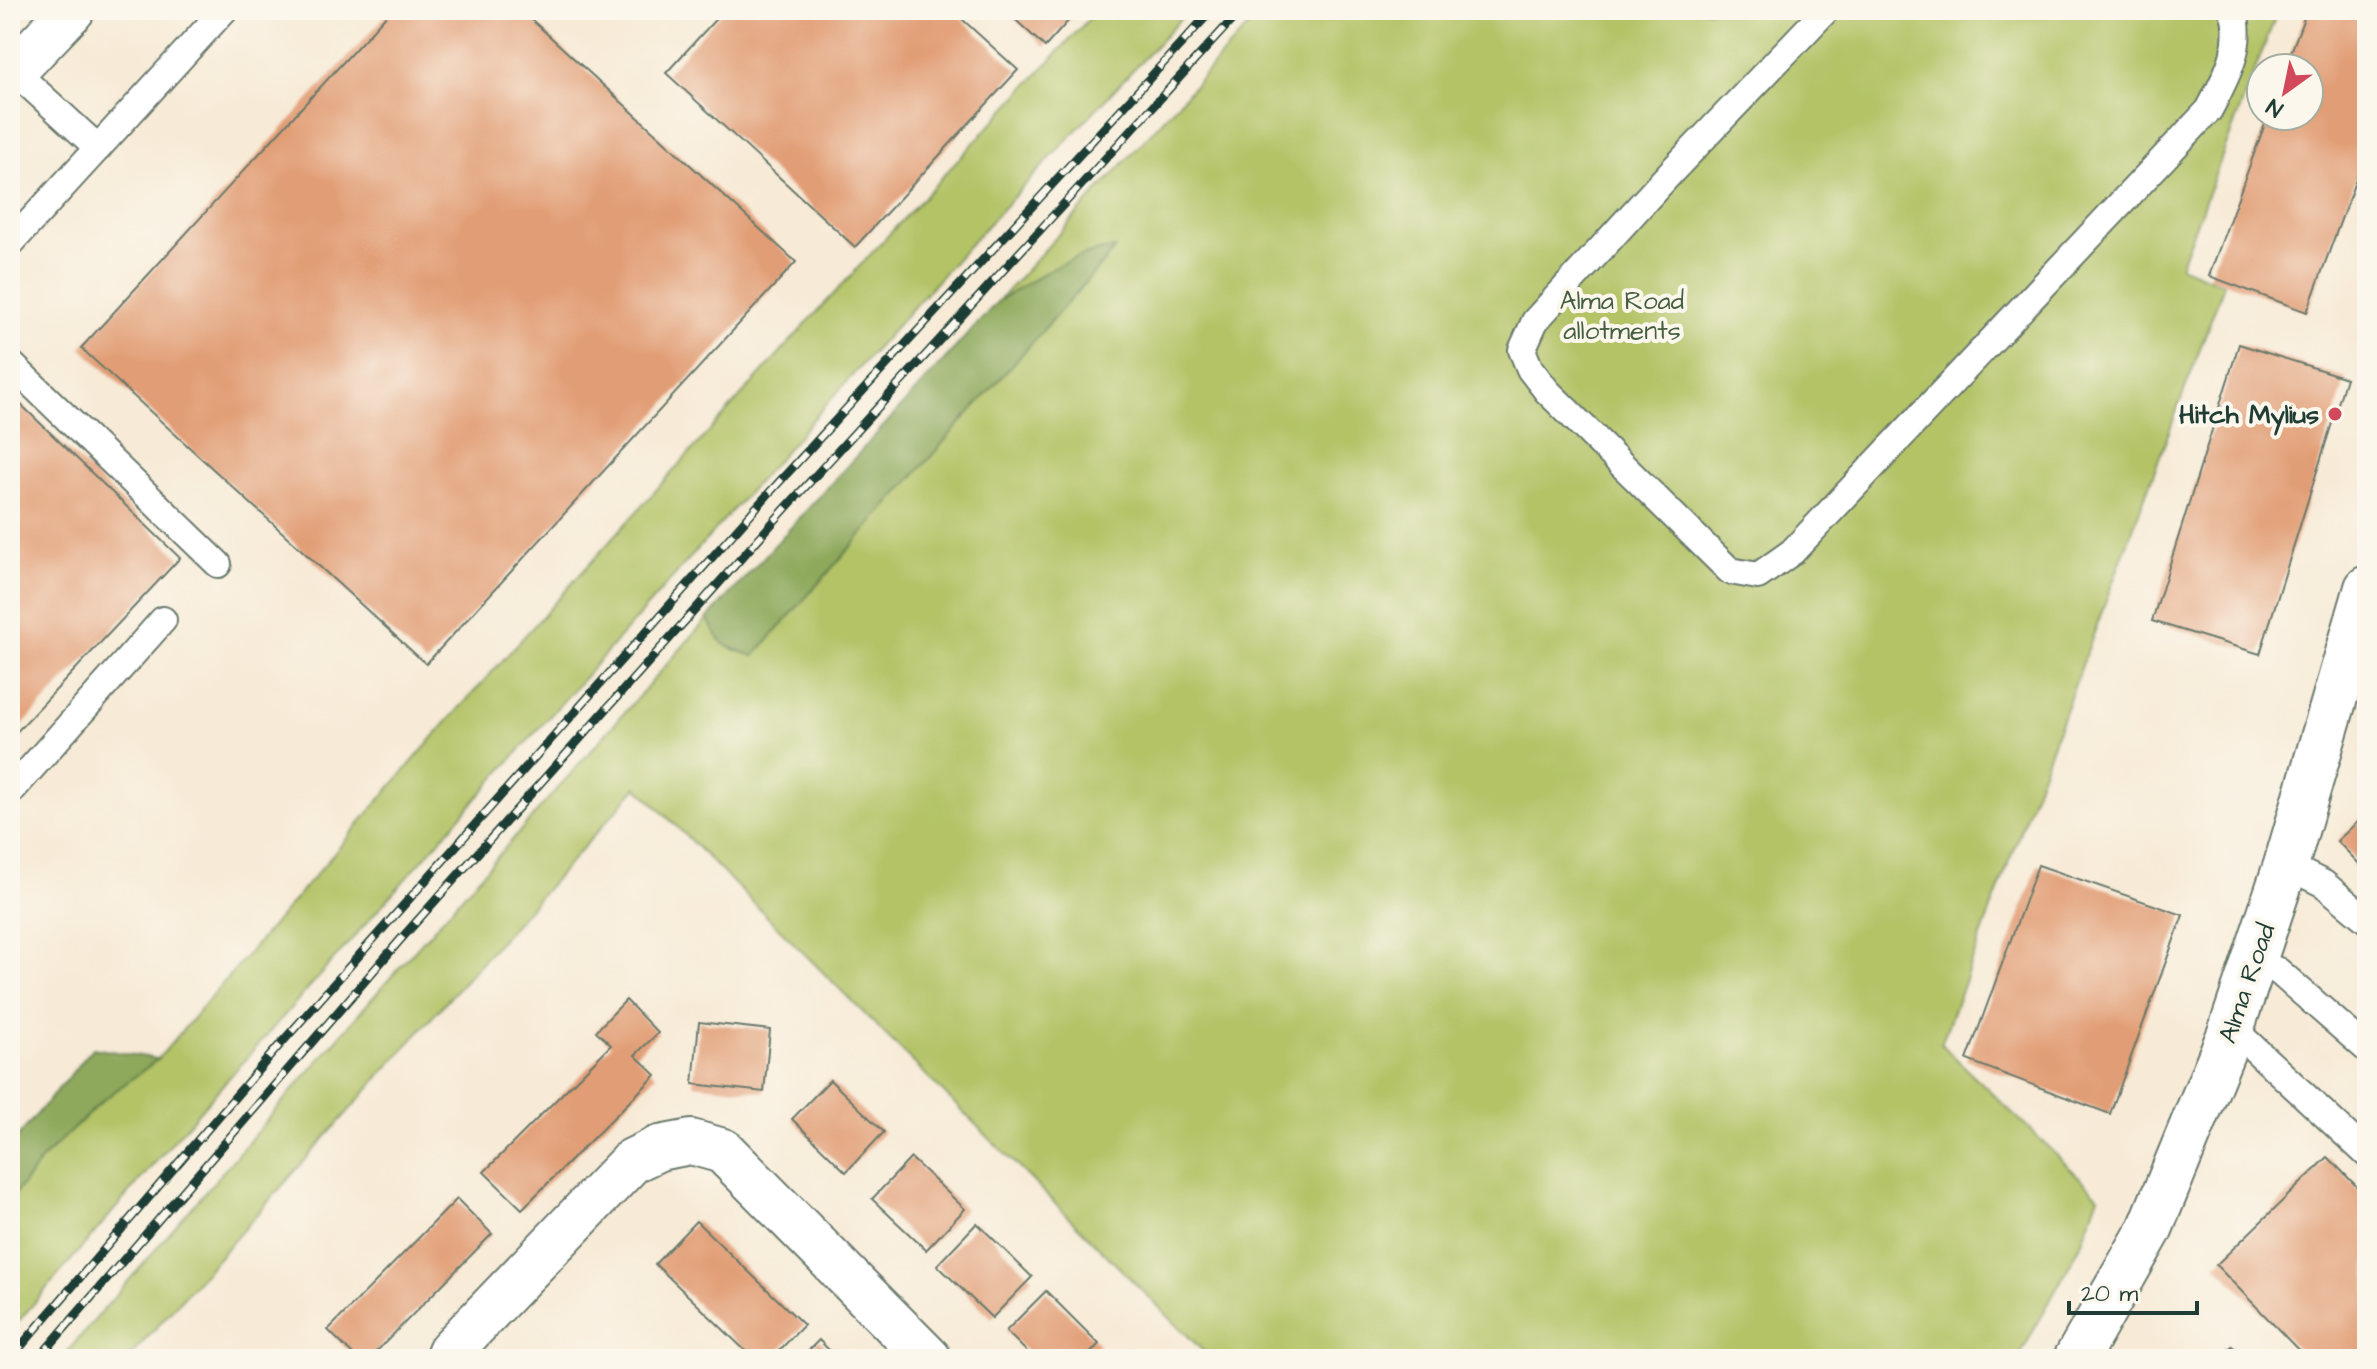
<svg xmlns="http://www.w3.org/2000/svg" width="2377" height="1369" viewBox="0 0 2377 1369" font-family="'Architects Daughter',sans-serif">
<rect width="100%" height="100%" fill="#fbf7ec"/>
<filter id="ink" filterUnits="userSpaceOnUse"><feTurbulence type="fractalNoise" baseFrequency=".0125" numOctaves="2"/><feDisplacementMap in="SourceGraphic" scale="16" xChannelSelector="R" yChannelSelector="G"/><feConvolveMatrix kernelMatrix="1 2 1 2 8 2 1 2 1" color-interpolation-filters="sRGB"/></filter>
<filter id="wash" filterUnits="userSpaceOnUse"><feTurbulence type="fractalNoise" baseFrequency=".006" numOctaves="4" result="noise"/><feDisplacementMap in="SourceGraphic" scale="32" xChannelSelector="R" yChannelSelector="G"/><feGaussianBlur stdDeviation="1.8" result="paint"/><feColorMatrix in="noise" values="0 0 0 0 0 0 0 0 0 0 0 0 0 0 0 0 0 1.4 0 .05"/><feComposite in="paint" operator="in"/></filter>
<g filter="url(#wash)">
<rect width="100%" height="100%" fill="#f7ead6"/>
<g fill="#b3c366" stroke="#69804d" stroke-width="2">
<polygon points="1097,10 1189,10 978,235 824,407 203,1107 10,1331 10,1200 44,1157 103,1100 158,1059 437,733 806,324"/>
<path d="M 1263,10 L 2278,10 L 2180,266 L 2224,284 L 1941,1044 L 2099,1196 L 2080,1246 L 2018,1359 L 1211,1359 L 637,787 L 128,1359 L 61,1359 L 376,994 L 708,618 C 719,647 726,647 754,655 L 1114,250 L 1049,270 L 998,301 Z"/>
</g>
<g fill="#8ea95b" stroke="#567348" stroke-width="2">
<path d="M 1115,249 L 754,656 C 726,647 719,646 708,618 L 998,301 C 1033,280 1073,251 1115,249 Z"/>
<polygon points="93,1048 158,1059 103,1100 44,1157 10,1200 10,1146"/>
</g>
<g id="blocks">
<g fill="#e19d75">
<polygon points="391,10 521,10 796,262 426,664 81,348"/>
<polygon points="724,10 952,10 1018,70 855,247 666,73"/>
<polygon points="1005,10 1078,10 1045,47"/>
<polygon points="2307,10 2367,10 2367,149 2307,312 2209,276 2268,116 2309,116 2309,68 2285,68"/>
<polygon points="2239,344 2346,378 2260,654 2152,621"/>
<polygon points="10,394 180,558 10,739"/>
<polygon points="2367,813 2367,872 2337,841"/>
<polygon points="2038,865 2183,915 2110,1114 1967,1060"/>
<polygon points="626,1000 658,1033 635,1055 656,1075 522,1209 484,1172 611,1045 596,1031"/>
<polygon points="699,1022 770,1030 764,1092 693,1084"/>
<polygon points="830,1080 884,1132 846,1172 792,1119"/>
<polygon points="2328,1157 2367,1197 2367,1359 2307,1359 2216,1265"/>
<polygon points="911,1158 965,1209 926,1250 872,1199"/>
<polygon points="457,1199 492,1234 369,1359 357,1359 328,1330"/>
<polygon points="696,1221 804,1325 771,1359 754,1359 655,1264"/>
<polygon points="977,1223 1032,1277 992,1318 937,1265"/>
<polygon points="1046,1291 1099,1344 1085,1359 1034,1359 1006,1331"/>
<polygon points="819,1340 838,1359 800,1359"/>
<polygon points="2232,1346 2245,1359 2219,1359"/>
</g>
</g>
</g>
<g filter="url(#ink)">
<use href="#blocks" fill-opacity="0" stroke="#6b7a6d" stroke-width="2"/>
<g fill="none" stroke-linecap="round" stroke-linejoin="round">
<g stroke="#6b7a6d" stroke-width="30">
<g id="service">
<path d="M 1826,10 L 1672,171 L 1535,321 L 1522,350 L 1530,369 L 1547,391 L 1730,571 L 1758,576 L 1792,552 L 2209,110 C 2225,79 2245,46 2233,10"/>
<polyline points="14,71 98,148"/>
<polyline points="10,244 224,10"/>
<polyline points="10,363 218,564"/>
<polyline points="10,792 163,620"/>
<polyline points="2286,865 2324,884 2367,920"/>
<polyline points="2254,962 2278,971 2367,1049"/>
<polyline points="2230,1033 2246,1041 2367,1154"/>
</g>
</g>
<g stroke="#6b7a6d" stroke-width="48">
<g id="minor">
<polyline points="10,75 72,10"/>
<polyline points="447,1359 450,1351 632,1161 659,1148 691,1142 723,1151 929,1359"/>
</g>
</g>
<g stroke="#6b7a6d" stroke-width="48">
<polyline id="tertiary" points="2076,1359 2150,1229 2230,1033 2286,865 2367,588"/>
</g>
<use href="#service" stroke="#fff" stroke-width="26"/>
<use href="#minor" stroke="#fff" stroke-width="44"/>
<use href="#tertiary" stroke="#fff" stroke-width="44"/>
<g stroke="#1f3d34" stroke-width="9">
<g id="rail">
<polyline points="10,1359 277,1048 770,492 1212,10"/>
<polyline points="38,1359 401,939 785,509 1241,10"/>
</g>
</g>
<use href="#rail" stroke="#fbf7ec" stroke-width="6" stroke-dasharray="18" stroke-linecap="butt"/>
</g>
</g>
<circle fill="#d1495b" stroke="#fbf7ec" stroke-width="3" cx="2335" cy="414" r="8"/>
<g text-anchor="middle" stroke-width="8" stroke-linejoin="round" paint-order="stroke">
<g font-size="26" fill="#445e40" stroke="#fbf7ec">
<text x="1622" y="309">Alma Road<tspan x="1622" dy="30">allotments</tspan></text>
</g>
<g font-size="26" font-weight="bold" fill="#1f3d34" stroke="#fbf7ec" text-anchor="end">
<text x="2319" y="423">Hitch Mylius</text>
</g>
<g font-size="26" fill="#1f3d34" stroke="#fbf7ec">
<text transform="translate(2246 983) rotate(-71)" y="9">Alma Road</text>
</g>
</g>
<rect width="2377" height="1369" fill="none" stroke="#fbf7ec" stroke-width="40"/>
<g transform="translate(2285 92) rotate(213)"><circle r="38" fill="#fbf7ec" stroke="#a3ada2" stroke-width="2"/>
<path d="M0-6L14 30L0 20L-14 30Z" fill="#d1495b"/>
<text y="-12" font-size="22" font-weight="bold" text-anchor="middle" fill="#1f3d34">N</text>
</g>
<path d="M2069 1301v12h128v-12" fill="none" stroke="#1f3d34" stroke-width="4"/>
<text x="2081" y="1301" font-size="24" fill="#1f3d34" stroke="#fbf7ec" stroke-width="6" paint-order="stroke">20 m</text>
</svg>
